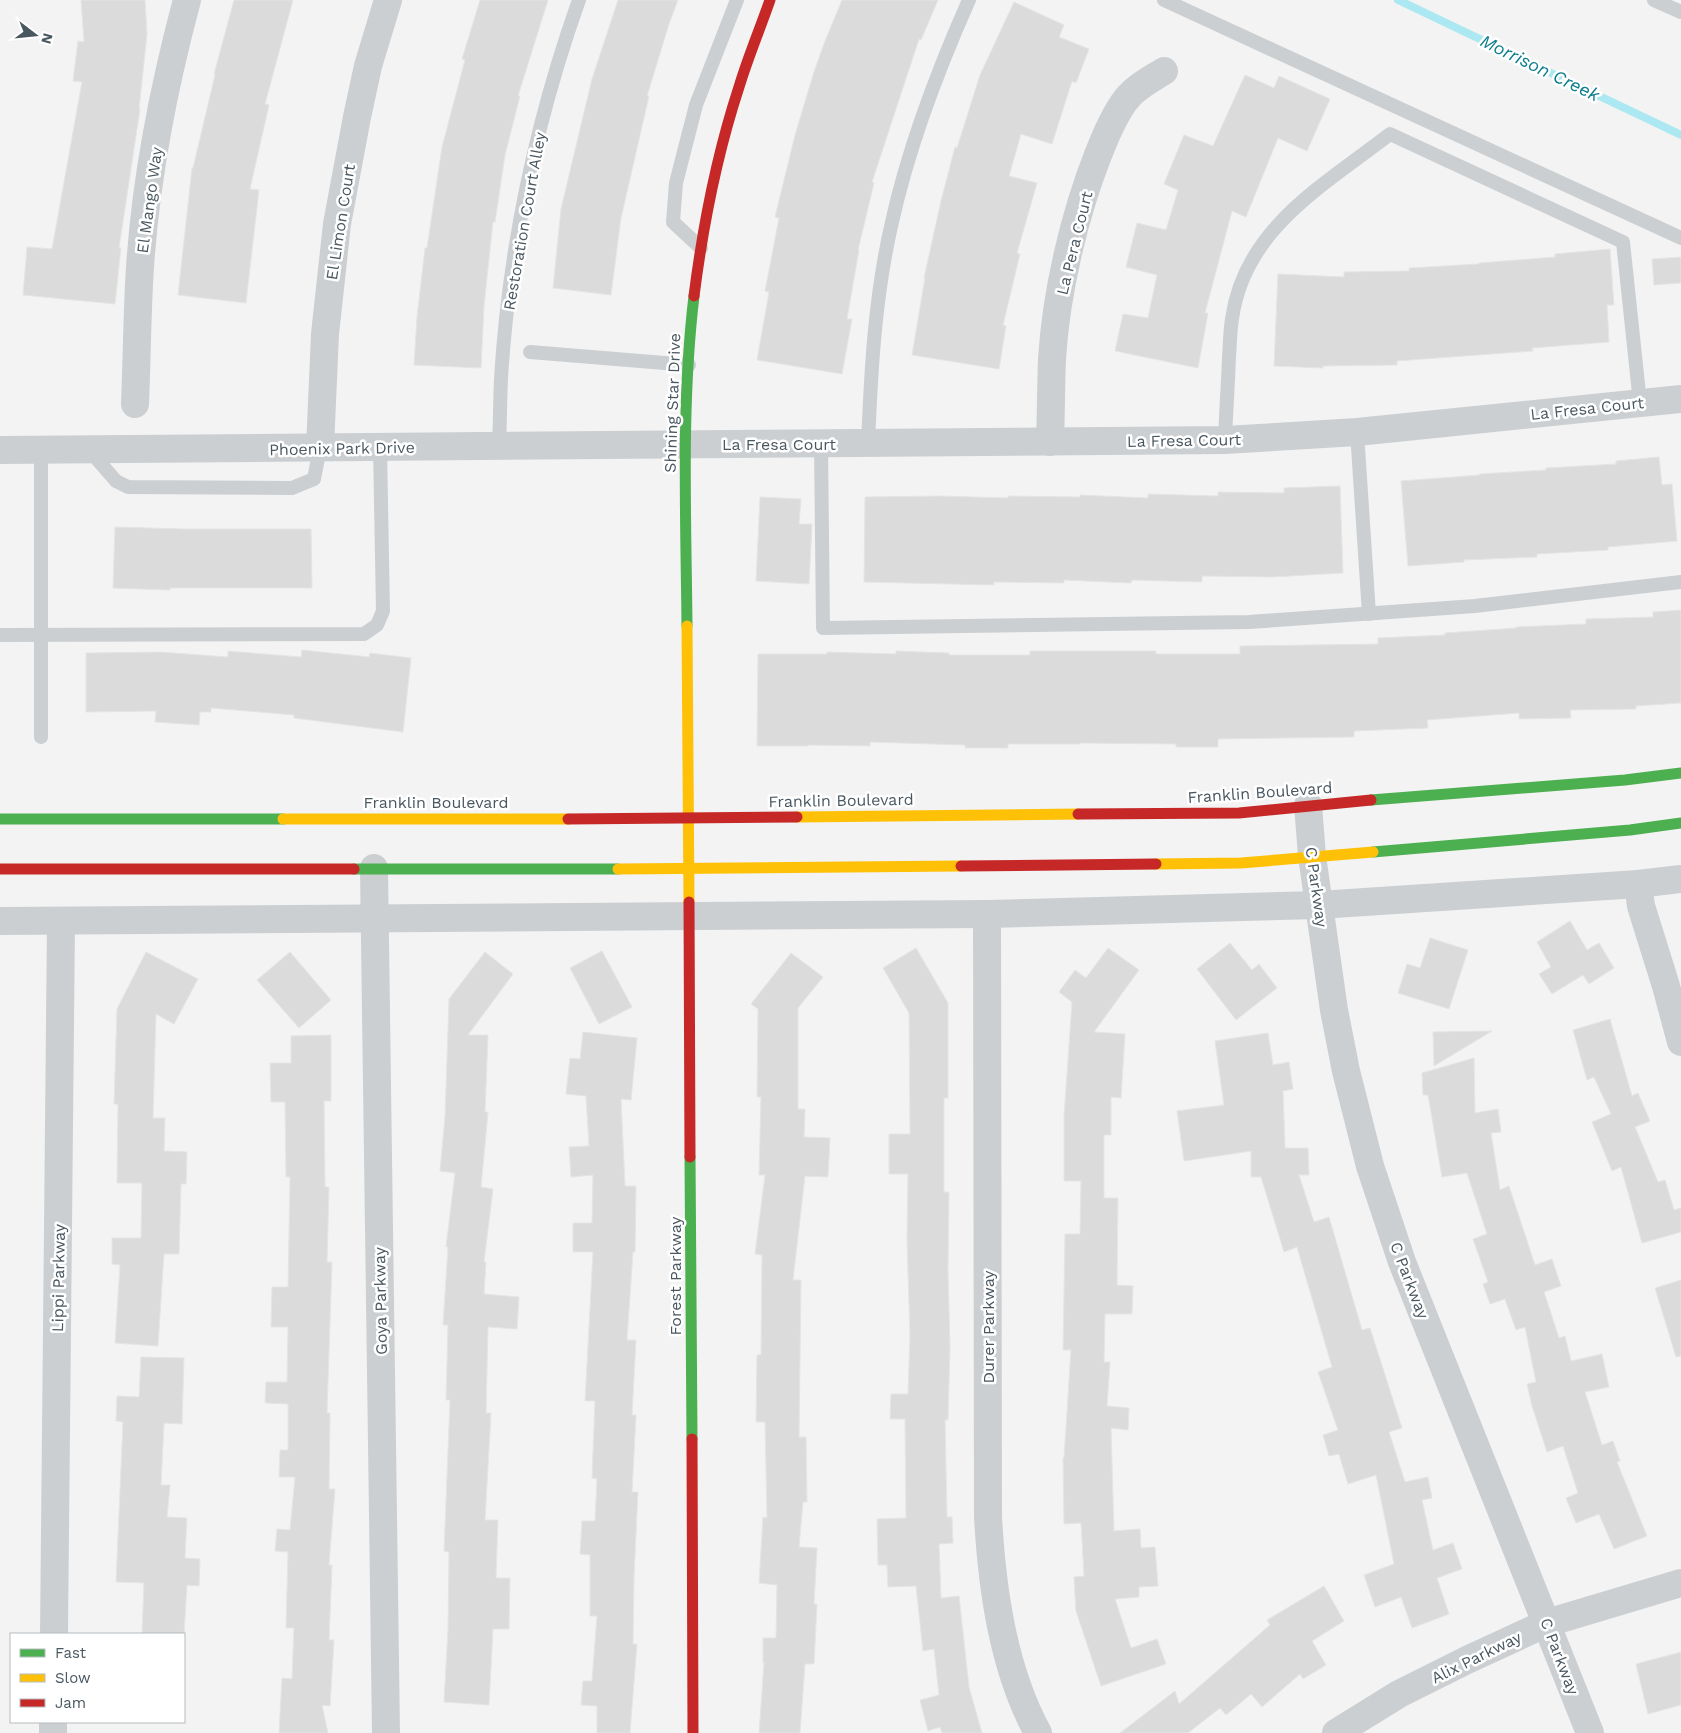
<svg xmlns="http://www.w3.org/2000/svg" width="1681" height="1733" viewBox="0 0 1681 1733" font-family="'Work Sans',sans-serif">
<rect width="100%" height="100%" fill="#f3f3f3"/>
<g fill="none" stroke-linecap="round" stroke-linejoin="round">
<polyline stroke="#abe8f1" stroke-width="8" points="1398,0 1681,135"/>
</g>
<g fill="#dbdbdc" stroke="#e4e5e6">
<polygon points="81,0 145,0 147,34 139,109 140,109 119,248 121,248 115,304 23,295 27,247 52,249 82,82 73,81 78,41 84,42"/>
<polygon points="234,0 293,0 265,104 269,105 250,189 259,190 246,303 178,295 192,168 193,168 215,75 214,74"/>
<polygon points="480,0 548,0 518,96 520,96 505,155 495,222 493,222 484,306 481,368 414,365 417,317 425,248 427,248 442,147 465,60 462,59"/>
<polygon points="618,0 678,0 669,24 647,96 649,96 621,218 611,295 553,288 561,209 592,79"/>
<polygon points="842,0 938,0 921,40 919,39 872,182 874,183 858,250 859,250 847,319 852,319 842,374 757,360 769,292 765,291 779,218 775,217 795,135 814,72 825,41"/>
<polygon points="1014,2 1064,25 1059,37 1089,49 1076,83 1072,81 1052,144 1021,134 1009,176 1037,183 1017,253 1020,254 1003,325 1006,326 999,369 912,355 925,278 924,278 941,201 955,147 957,148 980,75"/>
<polygon points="1245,75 1274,88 1279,76 1330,99 1307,151 1278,138 1246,217 1232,211 1205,313 1208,313 1198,368 1115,351 1123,314 1148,318 1157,275 1126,267 1137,223 1166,230 1178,190 1164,184 1184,135 1213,146"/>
<polygon points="1610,249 1614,305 1607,305 1609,342 1532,348 1533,351 1397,361 1397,365 1323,366 1323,368 1274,366 1278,274 1344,277 1344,272 1409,271 1409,268 1479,264 1479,263 1555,257 1555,254"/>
<polygon points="1681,257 1681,283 1654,285 1652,259"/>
<polygon points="1659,457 1662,485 1672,484 1677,541 1608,547 1608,550 1537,554 1537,557 1464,560 1464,562 1408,566 1401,481 1480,475 1479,474 1546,470 1546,468 1616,464 1616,461"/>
<polygon points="1340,486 1343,573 1272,577 1202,576 1202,582 1132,580 1131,583 1064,580 1064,583 994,582 994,585 864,582 865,497 940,496 1008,498 1008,496 1080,497 1080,495 1148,498 1148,494 1218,496 1218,492 1284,493 1284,488"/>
<polygon points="760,497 801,499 799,524 812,524 809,584 756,581"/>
<polygon points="115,527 184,529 311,529 312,588 170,588 170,590 113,588"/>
<polygon points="1681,610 1681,703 1636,706 1636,709 1570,710 1571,718 1519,719 1519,713 1427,720 1428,728 1354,731 1354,737 1218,739 1218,747 1176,747 1176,744 1080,743 1080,744 1008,744 1008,748 965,748 965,745 870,742 870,746 808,745 808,746 757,746 758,654 827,654 827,652 896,654 896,651 949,653 949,655 1030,655 1030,651 1156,651 1156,654 1240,654 1240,646 1378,644 1378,638 1445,635 1445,633 1516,628 1516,627 1586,624 1586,619 1653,617 1653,612"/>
<polygon points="302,650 369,657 370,653 411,658 403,732 294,718 294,715 211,708 211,712 200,712 199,725 155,722 156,711 86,712 86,653 160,652 228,657 228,651 301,657"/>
<polygon points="1570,921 1587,950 1599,943 1614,968 1589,984 1583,975 1552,994 1539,974 1551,967 1537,942"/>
<polygon points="1430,938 1468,950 1449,1009 1398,993 1407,964 1420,968"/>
<polygon points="1230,943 1252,970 1259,964 1277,988 1236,1020 1197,969"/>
<polygon points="916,948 948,1003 948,1098 944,1098 944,1192 949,1192 948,1272 950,1346 948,1420 945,1420 947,1517 952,1517 953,1543 939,1544 941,1598 959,1596 969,1687 982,1733 942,1733 940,1727 928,1731 920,1700 939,1695 934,1649 923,1651 916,1586 888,1587 887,1565 878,1565 877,1519 906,1518 905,1419 890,1419 891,1394 908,1394 910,1337 907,1241 908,1174 889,1174 889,1134 910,1134 909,1013 883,968"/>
<polygon points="1108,948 1139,970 1094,1032 1125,1034 1121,1098 1111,1097 1111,1135 1104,1135 1104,1198 1118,1198 1117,1285 1133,1286 1132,1314 1105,1314 1104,1362 1110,1362 1107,1406 1129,1408 1128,1430 1111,1428 1114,1531 1140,1529 1141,1548 1155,1547 1158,1586 1139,1587 1139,1597 1115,1599 1131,1648 1157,1639 1166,1664 1101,1686 1076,1611 1074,1577 1084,1576 1081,1523 1064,1524 1063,1458 1064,1458 1071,1350 1063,1350 1065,1234 1080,1234 1081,1181 1064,1181 1064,1116 1072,1002 1059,992 1075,970 1086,978"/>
<polygon points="602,951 632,1007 599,1024 570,968"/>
<polygon points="146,952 198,979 174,1024 156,1014 153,1118 165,1118 164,1151 187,1152 186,1184 181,1184 179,1254 164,1254 158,1346 115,1343 120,1265 112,1264 112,1238 141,1238 142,1183 117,1183 118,1104 114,1104 117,1009"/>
<polygon points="290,952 331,1000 299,1028 257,980"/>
<polygon points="485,952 513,974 468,1035 488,1035 485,1112 488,1112 481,1187 493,1189 484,1262 486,1262 484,1294 519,1297 517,1329 488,1327 486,1413 491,1413 485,1520 498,1520 496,1578 510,1578 509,1629 493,1629 489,1705 444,1702 448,1630 449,1552 444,1551 450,1400 446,1400 448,1325 443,1325 448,1247 446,1247 455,1173 440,1171 445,1117 449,999"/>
<polygon points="791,953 823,977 798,1008 798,1109 805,1109 804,1137 830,1138 828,1177 805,1176 793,1280 801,1280 799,1437 806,1437 807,1502 803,1502 799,1547 817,1548 814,1604 817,1604 814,1664 805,1664 800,1733 759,1733 764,1663 763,1663 763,1638 776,1638 777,1585 759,1583 763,1517 767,1518 765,1422 756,1422 757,1355 761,1355 762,1255 755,1254 765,1175 759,1175 761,1097 757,1097 758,1009 751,1004"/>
<polygon points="1610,1019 1632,1096 1638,1093 1650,1121 1635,1127 1658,1182 1665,1180 1674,1210 1681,1208 1681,1232 1642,1243 1621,1167 1612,1171 1592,1122 1611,1114 1594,1077 1587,1080 1573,1030"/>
<polygon points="1492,1031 1434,1066 1433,1032"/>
<polygon points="583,1032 637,1038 631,1100 621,1099 625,1186 636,1186 635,1252 633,1252 627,1340 636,1340 632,1415 636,1415 632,1492 638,1492 634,1577 633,1644 637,1644 630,1733 597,1733 597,1706 581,1705 583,1681 592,1681 597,1616 590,1616 590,1555 580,1554 582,1521 595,1521 597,1479 592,1478 595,1401 585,1401 593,1252 573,1252 573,1223 592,1223 593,1175 571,1177 569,1147 589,1146 586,1096 566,1094 570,1058 580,1059"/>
<polygon points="1268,1033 1273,1065 1289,1062 1293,1089 1283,1091 1285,1148 1308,1148 1309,1175 1299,1175 1314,1222 1329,1217 1362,1330 1370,1328 1402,1428 1389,1432 1405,1482 1428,1477 1432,1498 1422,1500 1433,1550 1453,1543 1462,1569 1437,1578 1449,1614 1412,1628 1401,1597 1375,1607 1364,1575 1394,1564 1376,1475 1348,1484 1339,1454 1329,1456 1323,1435 1338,1430 1318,1372 1332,1367 1297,1247 1284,1252 1261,1177 1251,1177 1251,1151 1184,1161 1177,1111 1224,1105 1215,1041"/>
<polygon points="331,1035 331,1101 324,1101 325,1187 329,1187 327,1262 332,1262 327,1413 330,1413 329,1489 335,1489 329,1565 332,1565 329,1640 334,1640 330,1706 322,1705 328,1733 279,1733 282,1678 292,1679 294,1628 286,1628 288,1552 275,1551 277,1529 290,1530 295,1477 279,1477 280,1450 288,1450 288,1404 265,1403 266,1382 287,1382 288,1327 271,1327 272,1287 288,1287 290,1177 286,1177 285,1102 271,1102 270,1063 291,1063 291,1036"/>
<polygon points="1474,1058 1475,1113 1498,1109 1501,1132 1491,1133 1500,1190 1509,1186 1535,1265 1552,1259 1561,1286 1544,1292 1559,1338 1565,1336 1571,1361 1602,1354 1609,1387 1585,1392 1602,1445 1613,1441 1620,1461 1617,1462 1647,1536 1614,1549 1599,1514 1576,1523 1566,1498 1578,1493 1563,1446 1547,1452 1532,1406 1527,1384 1536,1382 1525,1327 1516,1330 1505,1299 1490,1304 1483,1284 1488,1282 1473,1239 1487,1234 1467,1173 1442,1177 1428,1095 1423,1095 1422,1073"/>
<polygon points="1681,1280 1681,1356 1676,1357 1655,1288"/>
<polygon points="141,1357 184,1358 182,1424 164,1423 161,1485 170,1485 167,1517 187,1518 185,1558 200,1559 199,1586 187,1585 184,1634 142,1634 144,1583 116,1582 123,1422 116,1421 117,1396 139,1397"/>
<polygon points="1324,1586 1344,1621 1312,1641 1326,1665 1303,1679 1300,1674 1262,1707 1251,1694 1226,1715 1220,1708 1188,1733 1120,1733 1175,1691 1179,1704 1270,1625 1267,1620"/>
<polygon points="1681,1652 1681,1705 1648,1714 1636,1664"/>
</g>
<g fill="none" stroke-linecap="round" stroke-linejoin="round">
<g stroke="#cccfd1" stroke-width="14">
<polyline points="1164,0 1681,238"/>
<polyline points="1654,0 1681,12"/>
<polyline points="701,248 673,222 676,183 696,105 737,0"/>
<polyline points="530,352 689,365"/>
<polyline points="1357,432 1369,614"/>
<path d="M 1225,440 C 1226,412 1228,385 1229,357 C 1230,344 1230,331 1232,319 C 1244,229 1324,185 1390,134 L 1623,242 L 1640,403"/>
<polyline points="821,444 823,628 1249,622 1475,606 1681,582"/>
<path d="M 868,444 C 871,369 875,295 892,222 C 909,145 937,72 969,0"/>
<path d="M 499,446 C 500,424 500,401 501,378 C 509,250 536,121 579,0"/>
<polyline points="89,450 116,481 128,487 292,488 314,479 320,448"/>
<polyline points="0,635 364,634 377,625 383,611 380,447"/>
<polyline points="41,737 41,450"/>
</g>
<g stroke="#cccfd1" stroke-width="28">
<path d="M 135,404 C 137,358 137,312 140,267 C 146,177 164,86 187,0"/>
<path d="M 1050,442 C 1051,414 1051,386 1052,359 C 1056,293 1074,216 1098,155 C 1105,137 1117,108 1130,95 C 1139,85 1153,78 1164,71"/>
<polyline points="320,448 325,334 337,224 357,117 368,66 388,0"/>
<polyline points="0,450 1225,440 1357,432 1681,399"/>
<polyline points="1308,805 1312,856 1334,1010 1346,1071 1370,1166 1402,1262 1590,1733"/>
<polyline points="374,868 386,1733"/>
<polyline points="1638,884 1641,906 1666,986 1681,1042"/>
<path d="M 987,914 L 988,1517 C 992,1589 1003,1669 1038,1733"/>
<polyline points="0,921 987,914 1319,905 1638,884 1681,879"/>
<polyline points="54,1634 61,921"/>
<polyline points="53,1733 53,1722"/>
<polyline points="1336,1733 1399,1694 1467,1660 1547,1623 1681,1583"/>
</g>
<g stroke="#4caf50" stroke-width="11">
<path d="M 687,626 C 686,516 681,405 694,296"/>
<polyline points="1371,800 1625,780 1681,773"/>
<polyline points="0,819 283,819"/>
<polyline points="1373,852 1630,830 1681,823"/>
<polyline points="354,869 618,869"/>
<polyline points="690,1157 692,1439"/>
</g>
<g stroke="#ffc107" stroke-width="11">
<polyline points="687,626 689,902"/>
<polyline points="797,817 1078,814"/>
<polyline points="283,819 568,819"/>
<polyline points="1156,864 1241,863 1373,852"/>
<polyline points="618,869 961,866"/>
</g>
<g stroke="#c62828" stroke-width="11">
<path d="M 694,296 C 703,225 717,154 739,87 C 748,57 760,29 770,0"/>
<polyline points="1078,814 1239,813 1371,800"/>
<polyline points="568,819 797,817"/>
<polyline points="961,866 1156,864"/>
<polyline points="0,869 354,869"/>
<polyline points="689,902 690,1157"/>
<polyline points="692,1439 693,1733"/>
</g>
</g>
<g text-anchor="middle" stroke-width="5" stroke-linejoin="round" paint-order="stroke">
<g font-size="16" fill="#495760" stroke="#fff">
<text transform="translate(149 200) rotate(-82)" y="6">El Mango Way</text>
<text transform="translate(524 221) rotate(-80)" y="6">Restoration Court Alley</text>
<text transform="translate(340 222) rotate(-81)" y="6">El Limon Court</text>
<text transform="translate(1074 243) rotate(-76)" y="6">La Pera Court</text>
<text transform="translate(672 403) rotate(-88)" y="6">Shining Star Drive</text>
<text transform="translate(1587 408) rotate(-6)" y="6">La Fresa Court</text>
<text transform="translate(1184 440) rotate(-1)" y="6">La Fresa Court</text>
<text x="779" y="450">La Fresa Court</text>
<text transform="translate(342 448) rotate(-1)" y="6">Phoenix Park Drive</text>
<text transform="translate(1260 792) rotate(-4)" y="6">Franklin Boulevard</text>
<text transform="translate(841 800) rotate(-1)" y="6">Franklin Boulevard</text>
<text x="436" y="808">Franklin Boulevard</text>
<text transform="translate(1317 887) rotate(82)" y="6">C Parkway</text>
<text transform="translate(675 1276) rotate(-90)" y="6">Forest Parkway</text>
<text transform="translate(58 1278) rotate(-89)" y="6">Lippi Parkway</text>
<text transform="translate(1410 1280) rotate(69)" y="6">C Parkway</text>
<text transform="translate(380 1301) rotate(-91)" y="6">Goya Parkway</text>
<text transform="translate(988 1327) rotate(-90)" y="6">Durer Parkway</text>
<text transform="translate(1560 1656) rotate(69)" y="6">C Parkway</text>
<text transform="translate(1476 1657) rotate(-26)" y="6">Alix Parkway</text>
</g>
<g font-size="18" font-style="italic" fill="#0a7c8b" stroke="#fff">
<text transform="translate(1540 68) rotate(26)" y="6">Morrison Creek</text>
</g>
</g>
<rect x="10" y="1633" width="175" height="90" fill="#ffffff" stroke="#b6bcbf"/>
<rect x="20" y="1649" width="25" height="8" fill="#4caf50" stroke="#b6bcbf"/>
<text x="55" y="1658" font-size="15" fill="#495760">Fast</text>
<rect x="20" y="1674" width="25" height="8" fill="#ffc107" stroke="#b6bcbf"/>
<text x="55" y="1683" font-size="15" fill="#495760">Slow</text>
<rect x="20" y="1699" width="25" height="8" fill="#c62828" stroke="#b6bcbf"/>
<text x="55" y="1708" font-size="15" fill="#495760">Jam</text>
<g transform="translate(35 35) rotate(106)" stroke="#ffffff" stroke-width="4" paint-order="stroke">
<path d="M0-4L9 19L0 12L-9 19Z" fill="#495760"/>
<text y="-8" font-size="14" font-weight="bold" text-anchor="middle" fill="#495760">N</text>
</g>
</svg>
